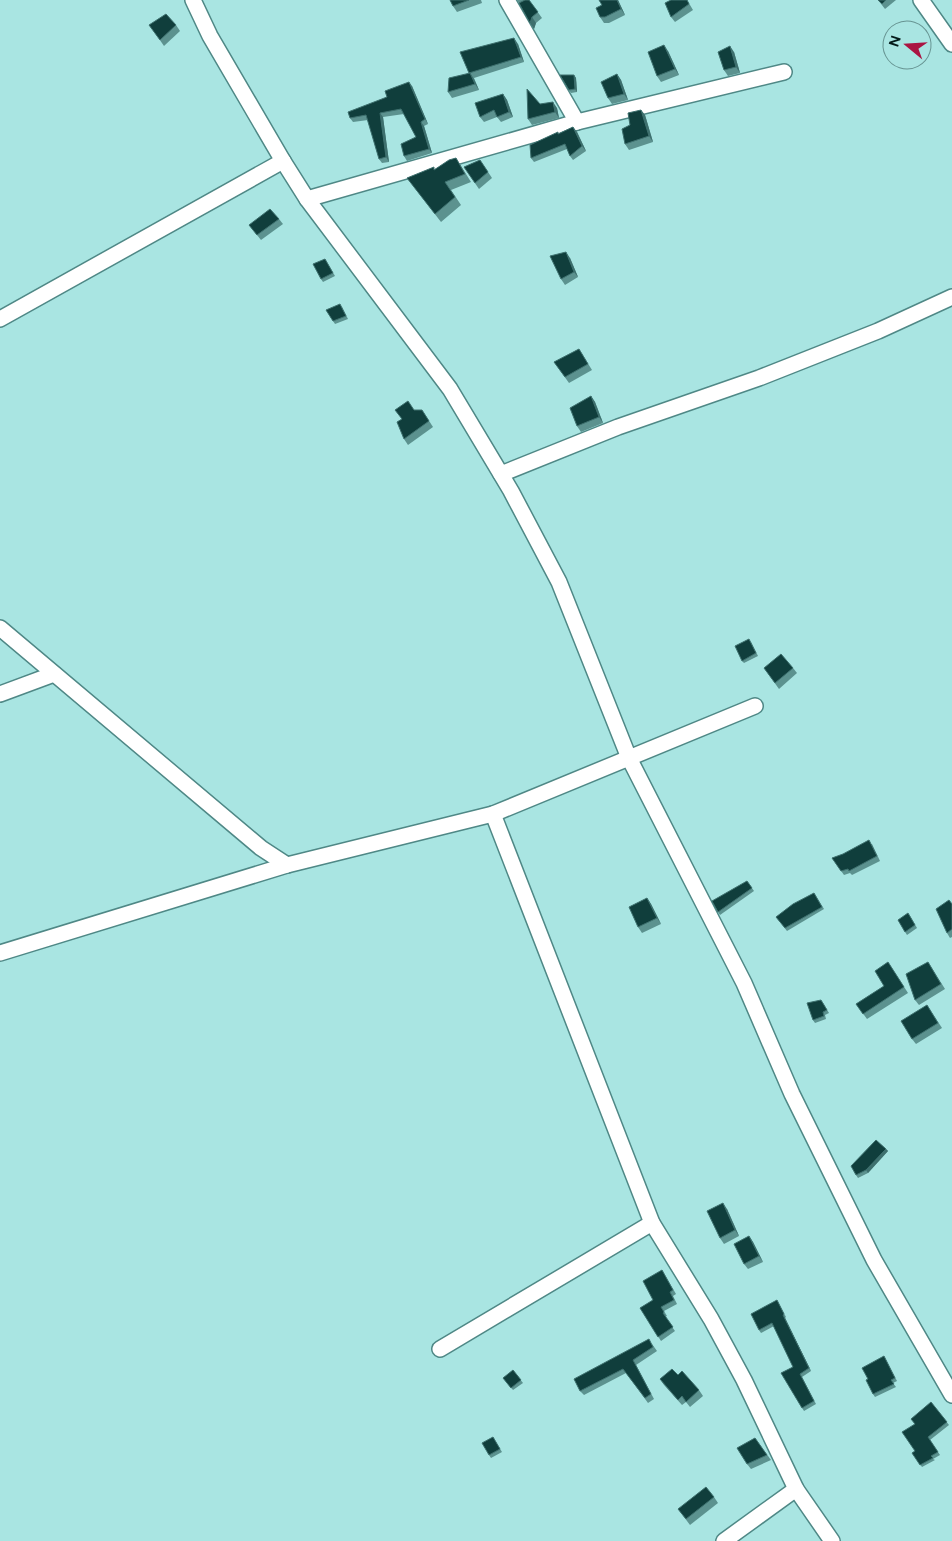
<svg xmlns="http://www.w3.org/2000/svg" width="952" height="1541" viewBox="0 0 952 1541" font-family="Figtree,sans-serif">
<rect width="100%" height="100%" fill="#a9e5e2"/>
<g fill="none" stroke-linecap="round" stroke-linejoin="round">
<g stroke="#4f8886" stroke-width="18">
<g id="minor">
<polyline points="193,0 210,36 283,161 307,199 450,389 511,491 559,582 629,758 744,983 792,1094 874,1260 952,1395"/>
<polyline points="507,0 577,122"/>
<polyline points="921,0 952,44"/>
<polyline points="307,199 577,122 784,72"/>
<polyline points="0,319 283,161"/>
<polyline points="501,474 618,427 759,378 878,331 952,297"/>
<polyline points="0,628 261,848 287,865"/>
<polyline points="0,694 54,674"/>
<polyline points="493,814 652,1223 711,1319 744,1380 796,1489 832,1541"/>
<polyline points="0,953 287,865 493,814 755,706"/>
<polyline points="440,1349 652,1223"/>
<polyline points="724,1541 796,1489"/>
</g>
</g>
<use href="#minor" stroke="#fff" stroke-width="15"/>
</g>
<g fill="#5c928f">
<polygon points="450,0 481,0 482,3 457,12 453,6"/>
<polygon points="517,0 529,0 542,18 536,23 534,29"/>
<polygon points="599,0 618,0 625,15 609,23 604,23 600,17 602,5"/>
<polygon points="671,0 687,0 693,10 675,22 671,17"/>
<polygon points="878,0 896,0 885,9"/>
<polygon points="176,25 180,31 164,46 153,30"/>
<polygon points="518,44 524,62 474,78 479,90 452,98 448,92 469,73"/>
<polygon points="668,51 679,75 661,82 657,76"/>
<polygon points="734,52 740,73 728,76 724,70"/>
<polygon points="617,74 621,80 628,100 612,104 608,98"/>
<polygon points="574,75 576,78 577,92 571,93 569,90"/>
<polygon points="412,86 428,124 424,126 432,153 407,161 404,156 416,137 404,114 383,117 389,162 382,163 379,159 368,120 353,122 350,118 387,97"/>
<polygon points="503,94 507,100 513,117 501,122 497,117 484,122 480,117"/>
<polygon points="540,104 557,108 559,118 532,125 528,119"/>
<polygon points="641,110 645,115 653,142 629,150 625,144 630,125"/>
<polygon points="573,127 577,132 586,151 573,160 570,156 567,149 534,162 531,158 559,133"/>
<polygon points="456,158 471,182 451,190 461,205 441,222 407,178 435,169"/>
<polygon points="480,160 492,178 479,189 464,167"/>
<polygon points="279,219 283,224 261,240 249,225"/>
<polygon points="570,258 578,277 565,285 561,279"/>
<polygon points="325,259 335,276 323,282 321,279"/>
<polygon points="342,307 348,319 335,324 326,310"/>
<polygon points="579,349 592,370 569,383 554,362"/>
<polygon points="591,396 595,402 603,423 581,432 577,426"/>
<polygon points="414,410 422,410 433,427 408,445 404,439"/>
<polygon points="751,642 758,656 744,663 742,661"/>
<polygon points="764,668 793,668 797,673 779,689"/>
<polygon points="872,844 880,861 852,875 850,873 844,875 832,858"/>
<polygon points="747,881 754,891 720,915 718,912"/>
<polygon points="814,893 824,909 787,931 776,917"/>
<polygon points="647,898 651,904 661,924 642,933 638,927"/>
<polygon points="952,904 952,937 950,938 947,933"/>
<polygon points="910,916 917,928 907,935 898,920"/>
<polygon points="888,962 908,993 867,1019 856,1004 884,986"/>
<polygon points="928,962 945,989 919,1005 915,1000"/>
<polygon points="823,1003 829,1013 825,1015 826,1019 815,1023 813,1020"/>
<polygon points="927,1005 942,1028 916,1044 912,1039"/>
<polygon points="886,1149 888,1151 868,1173 858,1178 856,1175"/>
<polygon points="727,1209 739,1236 724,1244 720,1238"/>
<polygon points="749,1236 753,1242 763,1262 748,1269 744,1264"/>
<polygon points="662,1270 676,1294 673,1296 677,1304 664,1311 667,1316 665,1317 675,1331 661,1341 640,1308 653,1300"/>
<polygon points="777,1300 786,1317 785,1318 811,1371 802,1377 816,1404 804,1411 781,1373 793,1367 774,1326 761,1333 759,1330"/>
<polygon points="652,1344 657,1351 636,1365 654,1399 648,1403 626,1373 584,1395 580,1391"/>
<polygon points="884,1356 897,1381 893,1383 896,1387 875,1397 873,1394 868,1379"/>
<polygon points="513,1370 523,1383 513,1390 503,1378"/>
<polygon points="678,1375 699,1390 703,1396 690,1407 686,1402 682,1405 664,1385 660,1379"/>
<polygon points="931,1402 949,1425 930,1440 940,1455 933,1459 935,1460 922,1467 912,1453 915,1451"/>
<polygon points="493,1437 502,1452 491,1458 489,1455"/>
<polygon points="755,1438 771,1460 751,1469 747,1464"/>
<polygon points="714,1497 718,1503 690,1525 678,1509"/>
</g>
<g fill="#3e706e">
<polygon points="617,0 618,0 625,15 621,9"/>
<polygon points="532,17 536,23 534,29 530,23"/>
<polygon points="514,38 518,44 524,62 521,57"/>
<polygon points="664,45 668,51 679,75 675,69"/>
<polygon points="730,46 734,52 740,73 736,67"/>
<polygon points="470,73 474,79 479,90 475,84"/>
<polygon points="617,74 621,80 628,100 624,94"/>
<polygon points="574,75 576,78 577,92 575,89"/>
<polygon points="409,82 412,86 428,124 425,119"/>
<polygon points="503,94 507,100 513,117 509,112"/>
<polygon points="553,102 557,108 559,118 555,112"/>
<polygon points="641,110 645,115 653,142 649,136"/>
<polygon points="380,113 383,117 389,162 386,157"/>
<polygon points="421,122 424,126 432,153 429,149"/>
<polygon points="573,127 577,132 586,151 582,146"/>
<polygon points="566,252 570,258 578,277 574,272"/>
<polygon points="591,396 595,402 603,423 599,417"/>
<polygon points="647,898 651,904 661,924 657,918"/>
<polygon points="886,1149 888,1151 868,1173 866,1170"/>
<polygon points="723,1203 727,1209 739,1236 735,1230"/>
<polygon points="749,1236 753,1242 763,1262 759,1256"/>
<polygon points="783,1315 785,1318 811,1371 809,1368"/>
</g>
<g fill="#103e3c" stroke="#3e706e">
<polygon points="450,0 469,0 453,6"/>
<polygon points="525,0 529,0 538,12 532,17 530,23 519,3"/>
<polygon points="599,0 617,0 621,9 605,17 600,17 596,8 602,5"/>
<polygon points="671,0 687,0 689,4 671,17 665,3"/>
<polygon points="878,0 886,0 882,4"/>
<polygon points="166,14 176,25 160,40 149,25"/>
<polygon points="514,38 521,57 469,73 460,52"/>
<polygon points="664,45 675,69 657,76 648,52"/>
<polygon points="730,46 736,67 724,70 718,52"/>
<polygon points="470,73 475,84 448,92 449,78"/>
<polygon points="617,74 624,94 608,98 601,82"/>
<polygon points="560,75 574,75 575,89 569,90"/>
<polygon points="409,82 425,119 421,122 429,149 404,156 401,144 416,137 401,109 380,113 386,157 379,159 366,115 350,118 348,112 387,97 385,91"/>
<polygon points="527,89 540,104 553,102 555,112 528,119"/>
<polygon points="503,94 509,112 497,117 494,110 480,117 475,103"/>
<polygon points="641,110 649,136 625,144 622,129 630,125 628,113"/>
<polygon points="573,127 582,146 570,156 565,144 531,158 530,145 558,132 558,134"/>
<polygon points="456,158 465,174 445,182 455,197 435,214 407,178 434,167 434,170 449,160"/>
<polygon points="480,160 488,172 475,183 464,167"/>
<polygon points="270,209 279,219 257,235 249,225"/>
<polygon points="566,252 574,272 561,279 550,256"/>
<polygon points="325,259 333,273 321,279 313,264"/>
<polygon points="340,304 346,316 333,321 326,310"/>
<polygon points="579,349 588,364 565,377 554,362"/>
<polygon points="591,396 599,417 577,426 570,408"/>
<polygon points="408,401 414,410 422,410 429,421 404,439 397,422 402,419 395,410"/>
<polygon points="749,639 756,653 742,661 735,646"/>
<polygon points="781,654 793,668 775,683 764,668"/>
<polygon points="869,840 877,856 849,871 848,869 841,871 832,858 843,854"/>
<polygon points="747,881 752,888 718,912 712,901"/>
<polygon points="814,893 822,907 785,928 776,917 793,904"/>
<polygon points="647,898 657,918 638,927 629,907"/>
<polygon points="949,900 952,904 952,929 947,933 936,909"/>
<polygon points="908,913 915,925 905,932 898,920"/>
<polygon points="888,962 904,987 863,1014 856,1004 884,986 875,971"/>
<polygon points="928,962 941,984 915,1000 906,974"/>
<polygon points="821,1000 827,1010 823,1012 824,1016 813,1020 807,1003"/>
<polygon points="927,1005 938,1023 912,1039 901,1021"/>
<polygon points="876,1140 886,1149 866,1170 856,1175 851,1166"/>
<polygon points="723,1203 735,1230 720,1238 707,1211"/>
<polygon points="749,1236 759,1256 744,1264 734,1244"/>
<polygon points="662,1270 673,1290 670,1292 674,1300 661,1307 664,1312 663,1313 673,1327 658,1337 640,1308 653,1300 643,1281"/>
<polygon points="777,1300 784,1314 783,1315 809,1368 800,1374 814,1401 802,1408 781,1373 793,1367 772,1323 759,1330 751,1314"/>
<polygon points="649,1339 653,1347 633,1360 651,1394 645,1398 623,1369 580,1391 574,1379"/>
<polygon points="884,1356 895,1378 891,1380 894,1384 873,1394 866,1380 868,1379 862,1368"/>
<polygon points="672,1369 678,1375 682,1371 699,1390 686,1402 682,1396 678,1400 660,1379"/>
<polygon points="513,1370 521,1380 511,1388 503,1378"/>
<polygon points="931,1402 947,1422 928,1437 938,1452 931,1456 933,1458 920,1465 912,1453 915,1451 902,1432 915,1424 911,1419"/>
<polygon points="493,1437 500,1449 489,1455 482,1443"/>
<polygon points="755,1438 767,1455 747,1464 737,1448"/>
<polygon points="706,1487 714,1497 686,1519 678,1509"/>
</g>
<g transform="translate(907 45) rotate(288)"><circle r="24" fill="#a9e5e2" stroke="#679492"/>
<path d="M0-4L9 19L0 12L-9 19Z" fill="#aa1542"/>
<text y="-8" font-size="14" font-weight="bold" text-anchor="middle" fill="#041b1a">N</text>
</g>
</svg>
